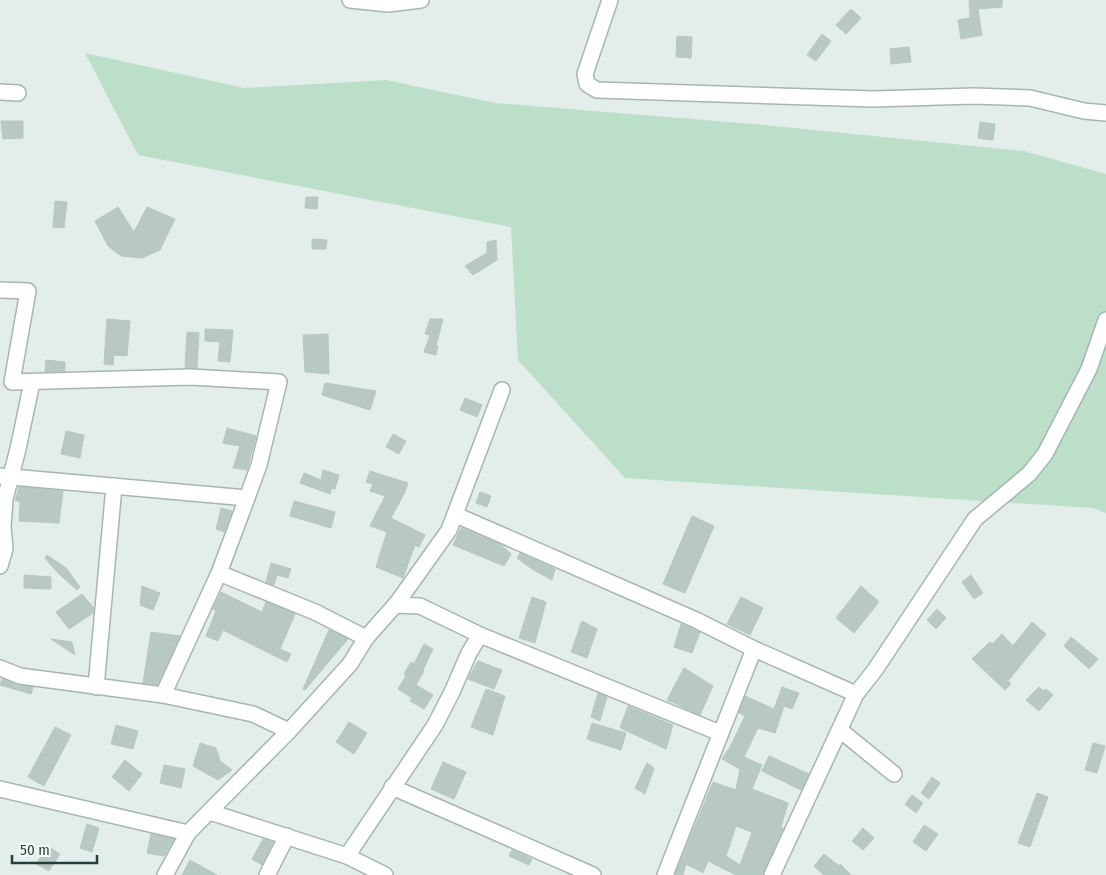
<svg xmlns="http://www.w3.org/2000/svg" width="1106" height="875" viewBox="0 0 1106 875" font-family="'Fira Sans Condensed',sans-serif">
<rect width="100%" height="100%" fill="#e3eeea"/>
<polygon fill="#bbdfc8" points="85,53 244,88 386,80 495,103 754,124 1024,151 1106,174 1106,513 1092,508 625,478 518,360 511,227 138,155"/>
<g fill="#b8c9c3" stroke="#b5c8c1" fill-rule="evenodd">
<polygon points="969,0 1002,0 1002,7 978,9 982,35 961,39 958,20 970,18"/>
<polygon points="851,9 861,18 846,34 836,25"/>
<polygon points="822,34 831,41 816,61 807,55"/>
<polygon points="677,36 692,37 691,58 676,57"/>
<polygon points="909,47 911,62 891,64 890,49"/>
<polygon points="1,121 23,121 23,138 3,139"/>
<polygon points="980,122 995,124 993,140 978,138"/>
<polygon points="306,197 318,197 317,209 305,208"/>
<polygon points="55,201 67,202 64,228 53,227"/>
<polygon points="118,207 134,232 147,207 175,219 160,250 142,258 121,256 108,246 95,221"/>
<polygon points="312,239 327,240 326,249 312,249"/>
<polygon points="496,240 497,260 473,275 465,266 487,253 487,242"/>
<polygon points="107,319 130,321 127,356 114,355 113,365 104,364"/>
<polygon points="430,319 443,319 436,346 438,346 436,355 424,352 430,335 425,334"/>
<polygon points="205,329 233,330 230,362 218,361 220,342 205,341"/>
<polygon points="187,332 199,333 197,368 185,368"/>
<polygon points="328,334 329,374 305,372 303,335"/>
<polygon points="46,360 65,362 65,371 45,372"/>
<polygon points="325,383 376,391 370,410 322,395"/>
<polygon points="465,398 482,405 477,417 460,410"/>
<polygon points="227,428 256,436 247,470 233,468 240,446 223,443"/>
<polygon points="66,431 84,435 80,458 61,454"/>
<polygon points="393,434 406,441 399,454 386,447"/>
<polygon points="323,470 339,475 335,489 332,488 330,494 300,483 304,473 321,480"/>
<polygon points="370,471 408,483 404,494 391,518 425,535 419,547 415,545 403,578 376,567 387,532 370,526 385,496 370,491 373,484 366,482"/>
<polygon points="19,487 63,491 59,523 19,521 20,501 15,501"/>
<polygon points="480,492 491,496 487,507 476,503"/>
<polygon points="294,501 335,512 331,528 290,516"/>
<polygon points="221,508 232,511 224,532 216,529"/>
<polygon points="692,516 714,526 685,593 663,584"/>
<polygon points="461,528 501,545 511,554 504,566 453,545"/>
<polygon points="520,553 555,569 552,580 532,569 517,558"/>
<polygon points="47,555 66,568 80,587 77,590 59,574 45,558"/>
<polygon points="271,563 291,569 288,578 277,575 274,585 266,582"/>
<polygon points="24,575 51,577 51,589 24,588"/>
<polygon points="971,575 983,593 974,599 962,582"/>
<polygon points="142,586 160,593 153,610 140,605"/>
<polygon points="861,586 879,602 854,633 836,618"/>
<polygon points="221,592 262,612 266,602 295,614 280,649 291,654 287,662 223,630 218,641 206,636 216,611 213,609"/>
<polygon points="82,594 94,608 93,613 69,629 56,612"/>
<polygon points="532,597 546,602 535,643 519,638"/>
<polygon points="741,597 763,608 750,635 727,624"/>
<polygon points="937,609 946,618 936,629 927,620"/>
<polygon points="582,621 597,629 587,658 571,652"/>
<polygon points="1032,622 1046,634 1008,681 1011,684 1005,690 972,659 990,642 992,644 1002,634 1013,646"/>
<polygon points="681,624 700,632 692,653 674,647"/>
<polygon points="329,630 348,639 305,690 303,689"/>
<polygon points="151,632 180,636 157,685 143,683"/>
<polygon points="1071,637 1098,659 1089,669 1064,646"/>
<polygon points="51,639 72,642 75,655"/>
<polygon points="424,644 433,649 423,670 424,671 416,685 433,695 424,709 410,701 412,698 398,689 406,676 404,674 411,662 414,664"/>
<polygon points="478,661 502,670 494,689 468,679"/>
<polygon points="684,668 713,686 700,715 667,700"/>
<polygon points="2,679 17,685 33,687 31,694 0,685"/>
<path d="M 782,687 L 799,693 L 792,709 L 784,706 L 775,733 L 758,728 L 744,757 L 762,765 L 752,789 L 788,803 L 781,827 L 783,828 L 763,875 L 736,875 L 708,861 L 703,873 L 686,864 L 683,875 L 675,875 L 713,782 L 736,790 L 740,769 L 722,759 L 730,747 L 745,716 L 739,713 L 745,696 L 774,709 ZM 736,826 L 752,832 L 740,865 L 726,856 Z"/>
<polygon points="1039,687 1044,691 1046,689 1053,695 1039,711 1026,700"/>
<polygon points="486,689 505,696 493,735 471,727"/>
<polygon points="598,693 607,697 600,721 591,717"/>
<polygon points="628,706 673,725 666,749 620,728"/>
<polygon points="349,722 367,733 354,754 336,742"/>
<polygon points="592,723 626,733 621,750 587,739"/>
<polygon points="116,725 138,731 133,749 111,744"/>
<polygon points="55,727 71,735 44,786 28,777"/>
<polygon points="200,743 216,748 220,761 232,770 218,780 193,766"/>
<polygon points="1093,743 1105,746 1097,773 1085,770"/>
<polygon points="769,756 809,774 801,790 762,771"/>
<polygon points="125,760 142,774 129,791 112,777"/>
<polygon points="443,762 466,772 454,799 431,789"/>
<polygon points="647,763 654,768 645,794 635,788"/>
<polygon points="164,765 185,769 181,788 160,783"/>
<polygon points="932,777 940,783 929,799 921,793"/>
<polygon points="1037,793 1048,797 1030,847 1018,843"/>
<polygon points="912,795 923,803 916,813 905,804"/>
<polygon points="87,824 99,828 92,852 80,848"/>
<polygon points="924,825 938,834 926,851 913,842"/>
<polygon points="863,828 874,838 863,850 852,841"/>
<polygon points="151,834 174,839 164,856 147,853"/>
<polygon points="263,839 273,842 262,865 252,859"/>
<polygon points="47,846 60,854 49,871 36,864"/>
<polygon points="512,850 532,859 529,865 509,856"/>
<polygon points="824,854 839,866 840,864 851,875 824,875 814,866"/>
<polygon points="190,860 217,875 182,875"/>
</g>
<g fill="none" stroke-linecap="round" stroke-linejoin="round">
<g stroke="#a5b6b2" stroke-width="18">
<g id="minor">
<polyline points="350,0 388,4 421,0"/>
<polyline points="610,0 585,74 587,84 597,90 873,99 974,96 1030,98 1084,111 1106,113"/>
<polyline points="0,92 18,93"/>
<polyline points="0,290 28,291 12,382 191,377 279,382 259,465 247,498 219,573 163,695"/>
<polyline points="0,476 247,498"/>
<polyline points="456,515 696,620 754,649 856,694"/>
<polyline points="0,566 5,549 3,527 5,499 18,449 32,382"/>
<polyline points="219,573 315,612 366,638"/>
<polyline points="395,605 420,606 480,635"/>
<polyline points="0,668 20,676 163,695 253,714 289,731"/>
<polyline points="96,687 114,486"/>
<polyline points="840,730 894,774"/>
<polyline points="392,787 593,875"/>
<polyline points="0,789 188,833"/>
<polyline points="210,812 347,856 385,875"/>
<polyline points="347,856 435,725 452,692 469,653 480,635 720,733"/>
<polyline points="165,875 188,833 289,731 350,664 366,638 397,603 449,530 502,390"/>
<polyline points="267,875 287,836"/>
<polyline points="665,875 754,649"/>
<polyline points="772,875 856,694 875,670 975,519 1029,474 1045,454 1089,369 1106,320"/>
</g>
</g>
<use href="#minor" stroke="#fff" stroke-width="15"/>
</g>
<path d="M12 855v8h85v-8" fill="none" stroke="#22403a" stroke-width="2.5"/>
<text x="20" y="855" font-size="15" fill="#22403a" stroke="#f4faf7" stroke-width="4" paint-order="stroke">50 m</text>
</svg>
